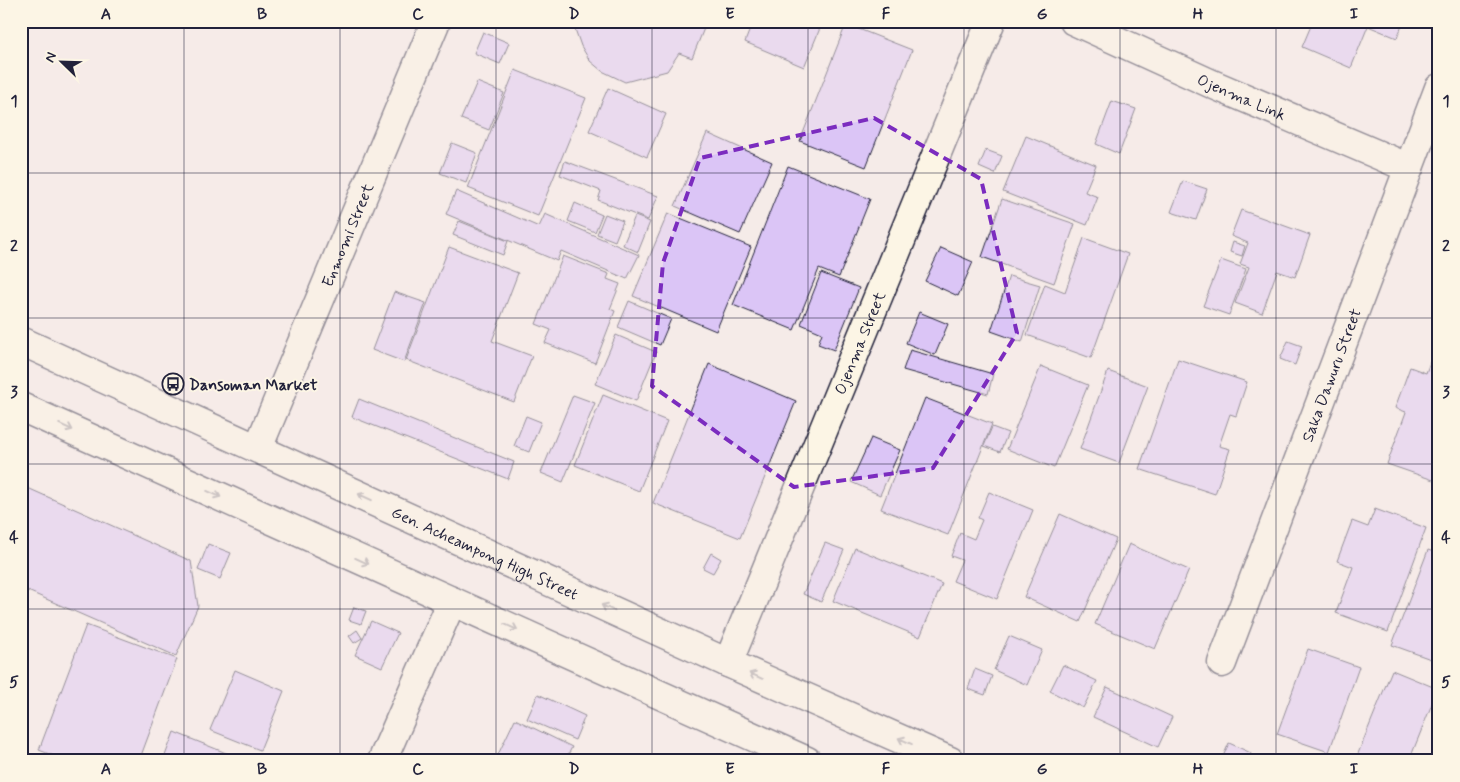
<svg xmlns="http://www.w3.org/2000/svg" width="1460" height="782" viewBox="0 0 1460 782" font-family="Mynerve,sans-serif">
<rect width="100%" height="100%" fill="#f5ebe8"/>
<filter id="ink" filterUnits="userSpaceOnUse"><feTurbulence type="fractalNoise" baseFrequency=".02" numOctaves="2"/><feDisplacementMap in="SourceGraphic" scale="10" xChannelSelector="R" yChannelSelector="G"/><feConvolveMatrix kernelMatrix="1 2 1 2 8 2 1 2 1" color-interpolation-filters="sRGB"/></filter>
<g filter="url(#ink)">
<g fill="#dbc5f6" stroke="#22223b">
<polygon points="575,21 707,21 692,58 679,53 667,71 625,82 602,71 590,61 581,46 575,29"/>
<polygon points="753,21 823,21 804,67 745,42"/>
<polygon points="1313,21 1404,21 1397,38 1368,26 1351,68 1302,47"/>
<polygon points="846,24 912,50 866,167 800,141"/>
<polygon points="483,32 509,43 500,64 474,53"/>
<polygon points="515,70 586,98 538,216 468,188"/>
<polygon points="477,82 504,93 489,130 461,119"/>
<polygon points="608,88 666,114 647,157 589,131"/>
<polygon points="1112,101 1136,109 1119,154 1096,144"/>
<polygon points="707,133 772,162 740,234 675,206"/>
<polygon points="1026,136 1096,165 1085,192 1098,197 1087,225 1003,192"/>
<polygon points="452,143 477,153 466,183 440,173"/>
<polygon points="986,150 1002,156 995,174 979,167"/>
<polygon points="565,161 658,196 648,220 598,200 601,191 560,175"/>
<polygon points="788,166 870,199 839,277 819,269 794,330 733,305"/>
<polygon points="1183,181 1207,189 1196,220 1171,212"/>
<polygon points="456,191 539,227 545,214 639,255 627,279 561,251 557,261 446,214"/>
<polygon points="1002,199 1075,224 1054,283 982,257"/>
<polygon points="575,203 602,215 595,232 568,221"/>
<polygon points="1241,210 1310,235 1295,277 1277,271 1262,313 1235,303 1249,267 1240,264 1248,243 1231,236"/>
<polygon points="668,213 751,247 716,331 633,296"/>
<polygon points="605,214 623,221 615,241 597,234"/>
<polygon points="635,216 650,222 638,252 623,245"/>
<polygon points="459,221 508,241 503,255 453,235"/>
<polygon points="1084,238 1128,254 1091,358 1027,335 1045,284 1065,292"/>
<polygon points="1233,242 1245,246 1242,256 1230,252"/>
<polygon points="449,247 518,273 492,341 532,356 514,402 406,360"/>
<polygon points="941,248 973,262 958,296 925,281"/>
<polygon points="563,256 609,274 607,279 620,284 610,309 615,311 595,363 545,343 551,330 536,324"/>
<polygon points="1221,260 1246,269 1229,315 1203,306"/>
<polygon points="821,273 859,288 834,350 818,344 822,333 801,324"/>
<polygon points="1009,276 1040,285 1022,342 991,331"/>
<polygon points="394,292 426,303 404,362 372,350"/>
<polygon points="629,301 671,319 660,345 618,327"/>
<polygon points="919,312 948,324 935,355 906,343"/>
<polygon points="616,335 656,352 636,401 595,384"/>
<polygon points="1288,341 1302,346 1295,365 1280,359"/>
<polygon points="910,350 993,374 988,394 903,370"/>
<polygon points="1178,359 1247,382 1236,416 1230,414 1219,446 1230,449 1215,494 1139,469"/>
<polygon points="1430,362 1439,365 1439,482 1387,464 1406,412 1395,408 1410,367 1426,373"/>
<polygon points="709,364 796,401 740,538 653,503"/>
<polygon points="1041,366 1088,385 1054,468 1007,449"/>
<polygon points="1108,371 1148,386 1119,463 1080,449"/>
<polygon points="573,395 595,403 563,482 541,473"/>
<polygon points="603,395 667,421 639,491 575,465"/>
<polygon points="925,398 992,424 948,535 881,509"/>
<polygon points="359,399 514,462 508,479 352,417"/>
<polygon points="526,416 541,422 529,452 514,446"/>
<polygon points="992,427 1008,433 1000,452 984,446"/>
<polygon points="871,438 900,450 880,495 851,482"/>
<polygon points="21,485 191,561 198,606 176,656 21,588"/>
<polygon points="989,492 1033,510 997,599 953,581 962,560 951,556 960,533 974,539 982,520 978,518"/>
<polygon points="1375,509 1426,528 1388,632 1336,613 1353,567 1337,561 1352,521 1368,527"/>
<polygon points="1060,514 1116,539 1080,622 1024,597"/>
<polygon points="825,543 844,550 821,602 803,594"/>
<polygon points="208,544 231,553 220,579 198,570"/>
<polygon points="1129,544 1189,570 1155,649 1095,624"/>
<polygon points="855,548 942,584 920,637 833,601"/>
<polygon points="1428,550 1439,554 1439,662 1392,645"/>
<polygon points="711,553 721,559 713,573 703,568"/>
<polygon points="354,607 366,611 361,624 349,620"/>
<polygon points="371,621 398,633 382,667 355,655"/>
<polygon points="86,625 177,659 139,761 67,761 39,750"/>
<polygon points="357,630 362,638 354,643 349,636"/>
<polygon points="1009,636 1042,650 1027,685 994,670"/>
<polygon points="1308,649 1359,667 1329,752 1277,734"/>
<polygon points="1063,665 1097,681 1083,708 1050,691"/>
<polygon points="975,669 992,676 985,695 968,689"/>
<polygon points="235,670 284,691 260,750 210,730"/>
<polygon points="1392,670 1438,689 1409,761 1355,761"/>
<polygon points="1107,687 1172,717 1158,747 1093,717"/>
<polygon points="538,694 585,716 575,740 527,719"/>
<polygon points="515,719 572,747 565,761 495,761"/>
<polygon points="174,732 246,761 163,761"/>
<polygon points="1439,740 1439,761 1431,761"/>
<polygon points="1229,743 1251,753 1247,761 1221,761"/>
</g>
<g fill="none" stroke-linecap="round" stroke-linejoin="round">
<g stroke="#22223b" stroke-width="31">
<g id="minor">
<path id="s1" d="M 1074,21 L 1212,84 L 1409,168"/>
<path id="s2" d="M 258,448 L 436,21"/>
<path id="s3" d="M 728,663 L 991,21"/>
<path id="s4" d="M 1222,663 L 1439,88"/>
<polyline points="382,761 452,601"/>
</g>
</g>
<g stroke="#22223b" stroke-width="31">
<g id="major">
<path id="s5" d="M 21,341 L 728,663 L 950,761"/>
<polyline points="21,407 807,761"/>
</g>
</g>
<use href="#minor" stroke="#fcf5e5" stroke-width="28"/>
<use href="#major" stroke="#fcf5e5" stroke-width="28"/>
</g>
<defs><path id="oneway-shaft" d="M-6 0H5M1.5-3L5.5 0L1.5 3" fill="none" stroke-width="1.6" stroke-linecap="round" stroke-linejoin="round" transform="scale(1.25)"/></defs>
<g stroke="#9a9698">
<use href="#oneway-shaft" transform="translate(66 427) rotate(24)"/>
<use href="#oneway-shaft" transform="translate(214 494) rotate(24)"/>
<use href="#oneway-shaft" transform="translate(365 497) rotate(-155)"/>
<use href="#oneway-shaft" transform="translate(362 561) rotate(24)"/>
<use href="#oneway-shaft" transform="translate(608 608) rotate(-155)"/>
<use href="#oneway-shaft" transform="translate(511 627) rotate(24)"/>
<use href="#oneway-shaft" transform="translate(756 676) rotate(-156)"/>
<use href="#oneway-shaft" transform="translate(905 741) rotate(-156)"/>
</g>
</g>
<path d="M0 0H1460V782H0ZM 874,118 L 981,179 L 1017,333 L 933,468 L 794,487 L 652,386 L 663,263 L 700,158 Z" fill="#f5ebe8" fill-opacity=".55" fill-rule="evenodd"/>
<path fill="none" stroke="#7b2cbf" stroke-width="4" stroke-dasharray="10 6" stroke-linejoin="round" d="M 874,118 L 981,179 L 1017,333 L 933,468 L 794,487 L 652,386 L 663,263 L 700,158 Z"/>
<path fill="none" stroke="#22223b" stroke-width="1" stroke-opacity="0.55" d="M 184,21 L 184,761M 340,21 L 340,761M 496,21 L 496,761M 652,21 L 652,761M 808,21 L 808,761M 964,21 L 964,761M 1120,21 L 1120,761M 1276,21 L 1276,761M 21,173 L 1439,173M 21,318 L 1439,318M 21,464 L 1439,464M 21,609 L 1439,609"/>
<defs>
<g id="bus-ring" transform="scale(1.125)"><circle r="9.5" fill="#fcf5e5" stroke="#22223b" stroke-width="1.5"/><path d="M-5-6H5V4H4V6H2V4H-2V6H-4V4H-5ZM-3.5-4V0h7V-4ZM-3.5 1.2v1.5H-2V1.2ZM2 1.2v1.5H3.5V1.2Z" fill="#22223b"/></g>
</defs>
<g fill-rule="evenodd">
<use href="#bus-ring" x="173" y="384"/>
</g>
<g text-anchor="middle" stroke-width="4" stroke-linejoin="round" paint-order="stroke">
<g font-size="16" fill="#22223b" stroke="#fcf5e5">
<text dy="6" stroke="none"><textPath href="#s1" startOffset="184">Ojenma Link</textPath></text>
<text dy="6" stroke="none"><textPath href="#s2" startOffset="231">Enmomi Street</textPath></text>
<text dy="6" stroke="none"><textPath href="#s3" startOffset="346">Ojenma Street</textPath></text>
<text dy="6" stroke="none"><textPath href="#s4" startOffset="308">Saka Dawuru Street</textPath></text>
<text dy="6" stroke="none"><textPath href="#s5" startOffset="510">Gen. Acheampong High Street</textPath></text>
</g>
<g font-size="16" font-weight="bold" fill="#22223b" stroke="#fcf5e5" text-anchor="start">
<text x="189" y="390">Dansoman Market</text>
</g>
</g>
<rect width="1460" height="782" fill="none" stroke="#fcf5e5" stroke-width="55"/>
<g transform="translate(62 62) rotate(293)" stroke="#fcf5e5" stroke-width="4" paint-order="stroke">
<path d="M0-4L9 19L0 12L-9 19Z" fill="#22223b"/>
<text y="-8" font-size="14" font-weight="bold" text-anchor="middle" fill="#22223b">N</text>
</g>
<rect x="28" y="28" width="1404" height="726" fill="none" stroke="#22223b" stroke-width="2"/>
<g font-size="16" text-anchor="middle" font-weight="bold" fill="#22223b">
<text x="106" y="19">A</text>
<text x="262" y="19">B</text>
<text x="418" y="19">C</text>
<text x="574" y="19">D</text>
<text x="730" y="19">E</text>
<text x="886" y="19">F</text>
<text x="1042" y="19">G</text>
<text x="1198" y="19">H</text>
<text x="1354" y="19">I</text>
<text x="14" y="106">1</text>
<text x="1446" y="106">1</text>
<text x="14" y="251">2</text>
<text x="1446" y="251">2</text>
<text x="14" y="397">3</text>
<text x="1446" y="397">3</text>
<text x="14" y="542">4</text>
<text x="1446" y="542">4</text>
<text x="14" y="687">5</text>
<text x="1446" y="687">5</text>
<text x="106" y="774">A</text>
<text x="262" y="774">B</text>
<text x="418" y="774">C</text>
<text x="574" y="774">D</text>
<text x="730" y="774">E</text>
<text x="886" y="774">F</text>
<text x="1042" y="774">G</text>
<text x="1198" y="774">H</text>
<text x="1354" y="774">I</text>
</g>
</svg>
